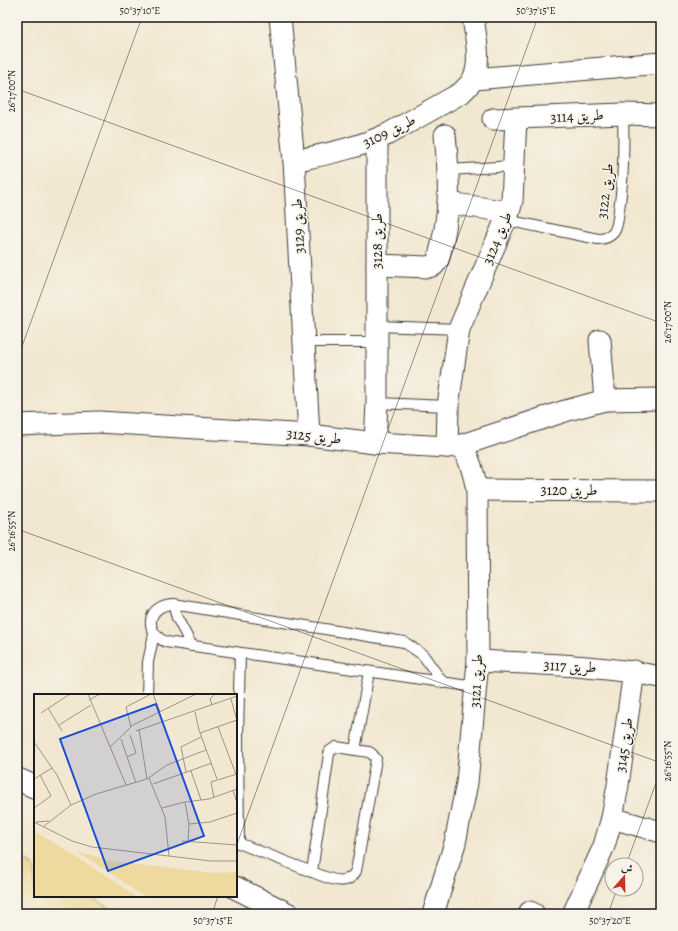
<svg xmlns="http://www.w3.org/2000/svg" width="678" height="931" viewBox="0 0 678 931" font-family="Alegreya,Amiri,serif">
<rect width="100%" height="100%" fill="#f7f3e8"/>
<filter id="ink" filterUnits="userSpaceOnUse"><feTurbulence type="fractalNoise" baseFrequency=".025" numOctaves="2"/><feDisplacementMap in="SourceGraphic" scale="8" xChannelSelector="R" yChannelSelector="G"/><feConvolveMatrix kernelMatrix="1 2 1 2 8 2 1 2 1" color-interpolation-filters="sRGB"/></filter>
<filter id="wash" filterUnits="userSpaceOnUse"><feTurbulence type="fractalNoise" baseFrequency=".012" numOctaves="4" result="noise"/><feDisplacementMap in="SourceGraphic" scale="16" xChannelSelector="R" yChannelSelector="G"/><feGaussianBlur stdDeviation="0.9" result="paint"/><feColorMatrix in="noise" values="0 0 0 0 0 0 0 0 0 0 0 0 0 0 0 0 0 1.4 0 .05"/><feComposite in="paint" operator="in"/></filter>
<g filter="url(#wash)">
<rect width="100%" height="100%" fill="#f2e7d0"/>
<polygon fill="#eeda9e" stroke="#857b5d" points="17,854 35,867 35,896 87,896 122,914 17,914"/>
</g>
<g filter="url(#ink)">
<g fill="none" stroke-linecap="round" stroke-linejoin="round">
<g stroke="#3c3a37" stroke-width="12">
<g id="service">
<polyline points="449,170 513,166"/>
<path d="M 506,220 L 598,239 C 604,239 610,237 614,232 C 618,226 618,217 619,210 C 624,178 624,146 623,114"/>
<polyline points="376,326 459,329"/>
<polyline points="304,342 377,342"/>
<polyline points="377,403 448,406"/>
<polyline points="173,604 177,618 192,646"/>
<path d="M 443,683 L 423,655 L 404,642 L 173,604 C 147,605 143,632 166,642 C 270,657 373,672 476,687"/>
<polyline points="147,695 148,662 154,634"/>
<path d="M 336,747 L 369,752 L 372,754 L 376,759 L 356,871 C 346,889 327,877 312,872 L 329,754 L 330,751 Z"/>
<polyline points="355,750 369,672"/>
<polyline points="236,842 312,872"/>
<polyline points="239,843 238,736 240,653"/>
</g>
</g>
<g stroke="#3c3a37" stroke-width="23">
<g id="minor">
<polyline points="280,17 294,161 309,435"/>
<polyline points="474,79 661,63"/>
<polyline points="493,119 623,114 661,115"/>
<path d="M 294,161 C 326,154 358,148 388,134 L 461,93 C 465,89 470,85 473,79 C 482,63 475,34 473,17"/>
<polyline points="449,203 509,212"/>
<path d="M 377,265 L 428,267 L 434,265 L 438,260 C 451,213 450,183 445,135"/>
<polyline points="600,340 605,400"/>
<polyline points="17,425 99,422 309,435 375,443 447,447 462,445 565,411 605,400 661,399"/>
<polyline points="375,443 377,403 377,139"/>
<polyline points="447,447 448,406 459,329 509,212 512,201 516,119"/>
<polyline points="477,490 661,491"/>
<path d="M 478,661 C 539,664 600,665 661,677"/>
<polyline points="612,818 661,832"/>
<polyline points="530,912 534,914"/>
<path d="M 433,914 L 455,843 L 467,783 L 478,661 L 477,490 C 474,473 470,460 462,445"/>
<polyline points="573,914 604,846 612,818 618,785 634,671"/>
</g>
</g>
<g stroke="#3c3a37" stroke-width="24">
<g id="secondary">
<polyline points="17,779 35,787"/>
<polyline points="236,888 288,914"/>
</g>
</g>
<use href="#service" stroke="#fff" stroke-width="10"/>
<use href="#minor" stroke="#fff" stroke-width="21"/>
<use href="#secondary" stroke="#fff" stroke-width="22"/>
</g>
</g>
<path fill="none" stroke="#1c1c1c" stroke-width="1" stroke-opacity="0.45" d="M 17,89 L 661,323M 17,360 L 142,17M 17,529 L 661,763M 236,847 L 538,17M 626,865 L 661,769M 212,914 L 218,896M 608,914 L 617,889"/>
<g text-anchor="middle" stroke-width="3" stroke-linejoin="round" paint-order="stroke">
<g font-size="15" fill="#1c1c1c" stroke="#f7f3e8">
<text transform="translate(577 116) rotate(-3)" y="5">طريق 3114</text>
<text transform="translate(389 131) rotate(-26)" y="5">طريق 3109</text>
<text transform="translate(605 191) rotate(-83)" y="5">طريق 3122</text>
<text transform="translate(298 226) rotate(-93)" y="5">طريق 3129</text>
<text transform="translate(497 238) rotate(-68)" y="5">طريق 3124</text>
<text transform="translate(377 241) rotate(-90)" y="5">طريق 3128</text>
<text transform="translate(314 436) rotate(6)" y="5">طريق 3125</text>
<text x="569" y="495">طريق 3120</text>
<text transform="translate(570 666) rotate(3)" y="5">طريق 3117</text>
<text transform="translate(476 681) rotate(-87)" y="5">طريق 3121</text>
<text transform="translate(624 745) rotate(-82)" y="5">طريق 3145</text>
</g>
</g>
<g transform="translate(34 694)">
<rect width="203" height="203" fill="#f2e7d0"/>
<path d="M 0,137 L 43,163 L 103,203 L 3,203 L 0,201 ZM 42,157 L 78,167 L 181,179 L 203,178 L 203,203 L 113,203 Z" fill="#eeda9e"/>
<path fill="none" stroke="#9c9688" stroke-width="1" d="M 54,0 L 92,91M 119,0 L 126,18M 197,5 L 203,27M 55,6 L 66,0M 178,11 L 176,5 L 181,0M 14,14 L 28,37M 161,18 L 165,36 L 183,85M 7,19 L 36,0M 25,31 L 57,11M 97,32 L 162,0M 184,33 L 203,83M 105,35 L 113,85M 102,37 L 203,2M 166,39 L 203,26M 87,45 L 102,89M 0,48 L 23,81 L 37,111M 76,53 L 97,33 L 92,13 L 117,0M 93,63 L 102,59 L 96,41M 157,77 L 167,106M 152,78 L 147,53 L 167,43M 115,84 L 131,123 L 135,162M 0,85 L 18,74M 119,90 L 178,69M 199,96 L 203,109M 180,104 L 177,88 L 203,80M 151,108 L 155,130 L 154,148M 0,114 L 17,102 L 6,81M 128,114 L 151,108 L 175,105 L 203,95M 0,128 L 38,147 L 58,153 L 177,167 L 203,167M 2,128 L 15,127M 155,130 L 176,128 L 203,119M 9,133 L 37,111 L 62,100 L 113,85 L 133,71 L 172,56M 148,147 L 203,151"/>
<path fill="#1d4ed8" fill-opacity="0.15" stroke="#1d4ed8" stroke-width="2" d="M 122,10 L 170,142 L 74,177 L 26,45 Z"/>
<rect width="203" height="203" fill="none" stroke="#1c1c1c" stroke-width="2"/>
</g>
<rect width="678" height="931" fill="none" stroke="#f7f3e8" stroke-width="44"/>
<g transform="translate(624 877) rotate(20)"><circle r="19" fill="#f7f3e8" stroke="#9f9d96"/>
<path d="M0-3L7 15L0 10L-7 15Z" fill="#c8321e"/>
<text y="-6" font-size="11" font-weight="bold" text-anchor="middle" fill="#1c1c1c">ش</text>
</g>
<rect x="22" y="22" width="634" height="887" fill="none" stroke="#1c1c1c" stroke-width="1.5"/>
<g font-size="10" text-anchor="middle" fill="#1c1c1c">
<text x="140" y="14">50°37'10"E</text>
<text x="536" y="14">50°37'15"E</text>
<text transform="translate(11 91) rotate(-90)" y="4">26°17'00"N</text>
<text transform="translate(667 322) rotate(-90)" y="4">26°17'00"N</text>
<text transform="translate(11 531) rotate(-90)" y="4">26°16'55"N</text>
<text transform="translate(667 761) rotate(-90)" y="4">26°16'55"N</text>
<text x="213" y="924">50°37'15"E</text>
<text x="610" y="924">50°37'20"E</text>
</g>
</svg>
